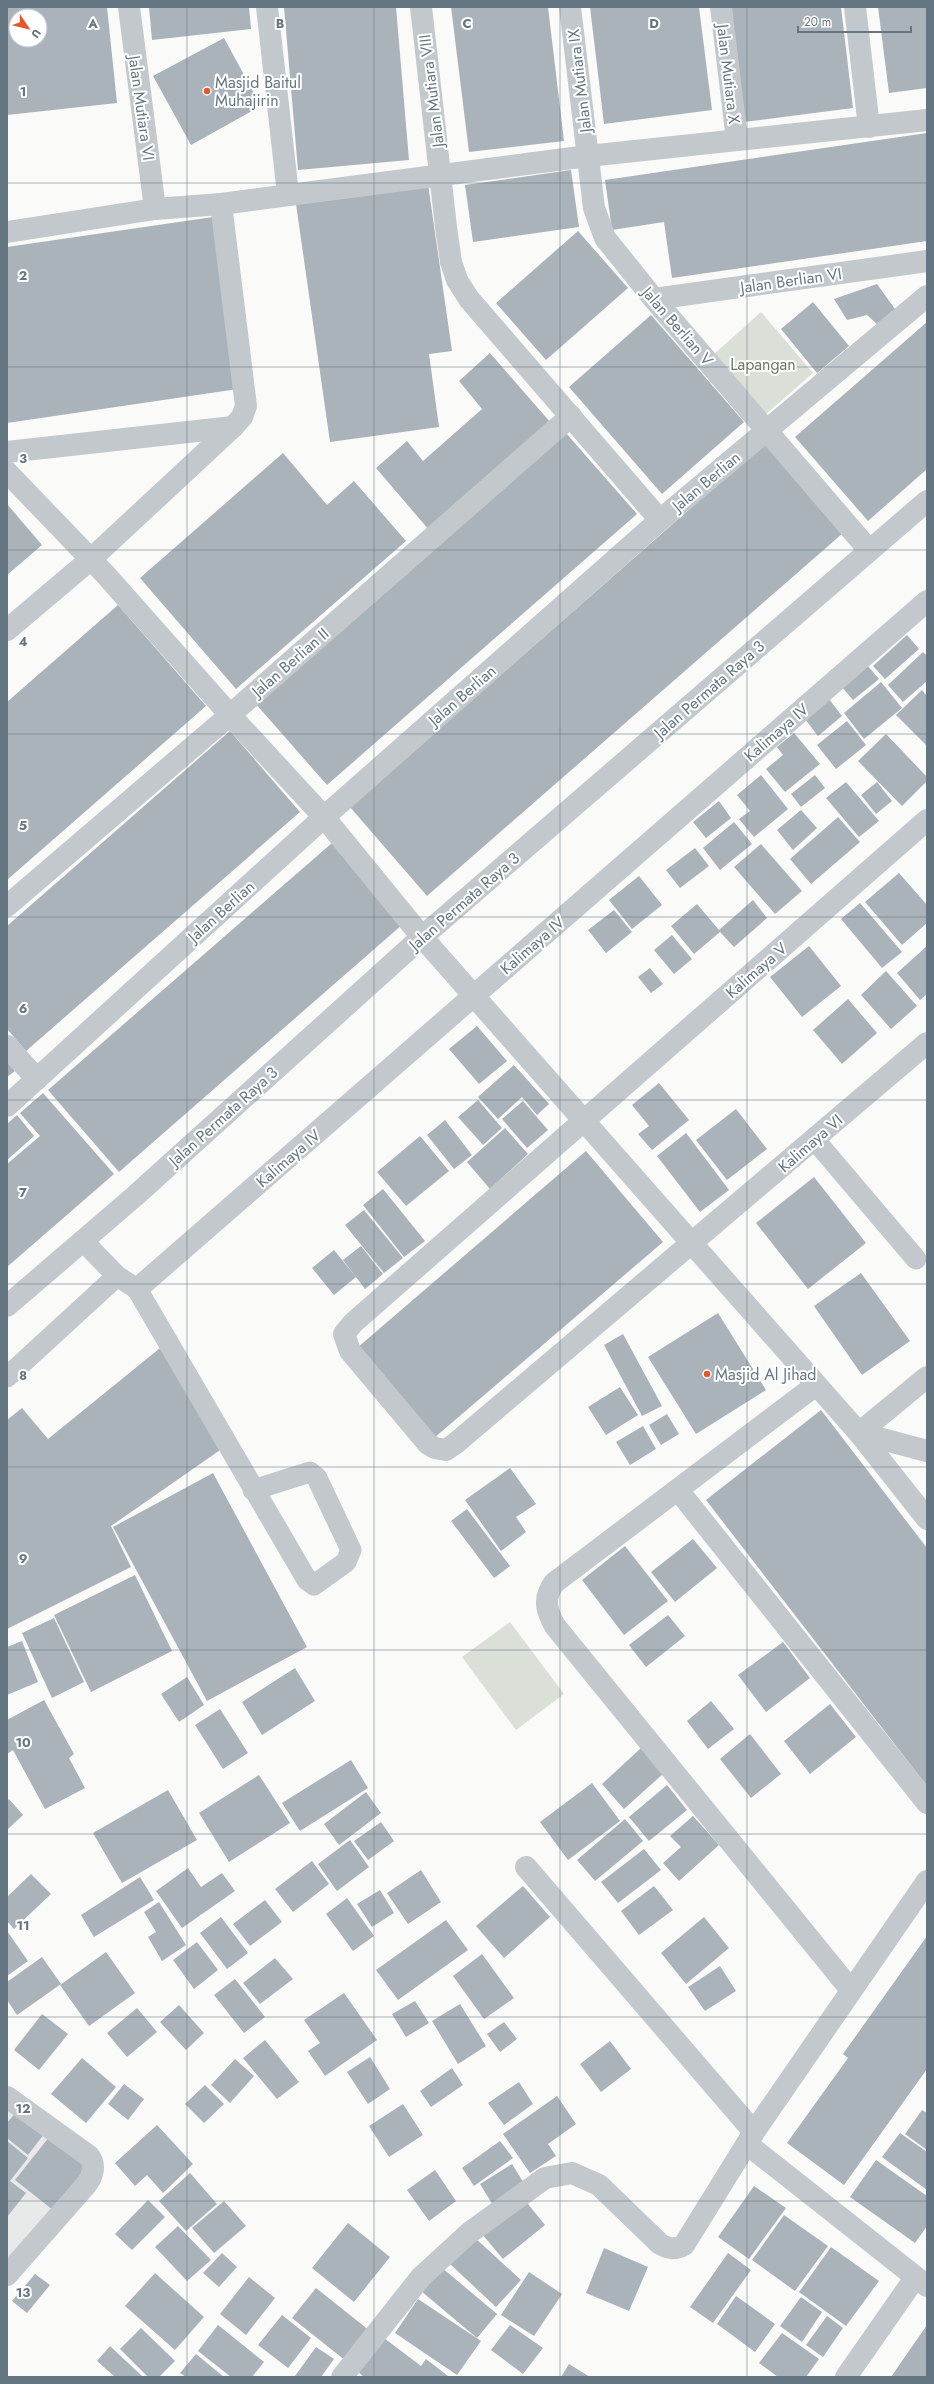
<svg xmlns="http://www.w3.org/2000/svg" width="934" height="2384" viewBox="0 0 934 2384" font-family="Jost,sans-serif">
<rect width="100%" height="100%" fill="#fafaf8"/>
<polygon fill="#e8e9e9" points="7,2102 91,2166 7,2265"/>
<g fill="#dadfd7">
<polygon points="761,312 813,373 765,415 713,355"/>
<polygon points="510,1622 564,1694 516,1730 462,1657"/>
</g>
<g fill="#aab3b9" fill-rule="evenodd">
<path d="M 7,7 L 107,7 L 117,103 L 7,115 ZM 16,16 L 40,16 L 40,40 L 16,40 Z"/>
<polygon points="149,7 249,7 251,29 152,40"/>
<polygon points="284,7 396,7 409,160 298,170"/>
<polygon points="451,7 548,7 564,141 469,152"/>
<polygon points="590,7 699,7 712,110 604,124"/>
<polygon points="730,7 841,7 853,108 744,122"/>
<polygon points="878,7 927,7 927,88 889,93"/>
<polygon points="224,38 261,106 191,145 153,76"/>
<polygon points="927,133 927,241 672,278 664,222 612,230 605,180"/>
<polygon points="571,170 579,227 473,242 465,185"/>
<polygon points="428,184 452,351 429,354 439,427 330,442 296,204"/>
<polygon points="213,217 238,389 7,423 7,247"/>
<polygon points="578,231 628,288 546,360 496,303"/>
<polygon points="877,284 895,309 877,324 867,315 847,320 834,299"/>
<polygon points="813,302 849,346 817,373 781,329"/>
<polygon points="651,315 744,422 662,494 569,387"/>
<polygon points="927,322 927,469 868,521 795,437"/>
<polygon points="490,353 551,423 429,530 376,468 407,441 423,461 482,409 459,381"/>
<polygon points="565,432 637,514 327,785 255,703"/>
<polygon points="765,443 843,533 427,896 350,807"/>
<polygon points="283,453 327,505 354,481 406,541 236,689 140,578"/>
<polygon points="7,504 42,545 7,575"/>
<polygon points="118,605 206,706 7,880 7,702"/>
<polygon points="907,635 919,649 885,679 873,666"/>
<polygon points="923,652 927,656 927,681 903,702 888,685"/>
<polygon points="867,665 879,679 853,700 841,686"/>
<polygon points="881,682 902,708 864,739 844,713"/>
<polygon points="922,690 927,696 927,746 896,715"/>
<polygon points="829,699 842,716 818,736 805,719"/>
<polygon points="847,721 866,745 836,769 817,745"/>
<polygon points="230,731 300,812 26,1051 7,1029 7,926"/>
<polygon points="794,733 820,764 785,792 766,769 783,755 777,747"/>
<polygon points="886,734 927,777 927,781 902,806 858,761"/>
<polygon points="761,775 788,809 754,837 739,819 750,811 737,795"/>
<polygon points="815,775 825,788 801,807 791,794"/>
<polygon points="846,782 879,821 859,837 826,798"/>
<polygon points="877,782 892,801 876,814 861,795"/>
<polygon points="719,801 731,818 706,838 693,822"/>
<polygon points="801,810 817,828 793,850 777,830"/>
<polygon points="838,817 860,842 811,884 790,859"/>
<polygon points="734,822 752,844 720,870 703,848"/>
<polygon points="332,843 403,924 119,1172 48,1090"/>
<polygon points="761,844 802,891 775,914 734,867"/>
<polygon points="695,848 709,866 680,888 666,870"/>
<polygon points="899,873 927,905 927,923 902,945 865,902"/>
<polygon points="639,876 662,905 632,929 609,900"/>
<polygon points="753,900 767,918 734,947 720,932 694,954 671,926 697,904 719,930"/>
<polygon points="860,903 902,952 882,968 841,919"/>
<polygon points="614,910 632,932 606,953 588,930"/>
<polygon points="672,935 692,959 674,974 654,950"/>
<polygon points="809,946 841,986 802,1017 770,977"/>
<polygon points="927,946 927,994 920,1000 897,973"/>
<polygon points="650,968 663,984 651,993 638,977"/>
<polygon points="886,971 917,1006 891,1029 861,995"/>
<polygon points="848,999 877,1033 842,1064 813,1030"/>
<polygon points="477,1026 507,1061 479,1084 449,1049"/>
<polygon points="7,1062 15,1071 7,1077"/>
<polygon points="514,1065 549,1104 537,1115 522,1097 498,1119 478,1097"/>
<polygon points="659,1083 689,1120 652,1150 638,1134 649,1126 632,1105"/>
<polygon points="43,1093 114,1174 7,1267 7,1164 40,1136 20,1113"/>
<polygon points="478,1100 502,1128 483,1145 458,1117"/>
<polygon points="523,1101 548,1130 527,1148 502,1119"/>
<polygon points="736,1109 767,1149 727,1180 696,1140"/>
<polygon points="17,1115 34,1136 7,1160 7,1124"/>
<polygon points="445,1120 472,1155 454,1169 427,1135"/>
<polygon points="505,1128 528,1154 490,1189 467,1162"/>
<polygon points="686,1133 729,1190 700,1212 657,1156"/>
<polygon points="420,1136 449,1171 406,1206 377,1172"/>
<polygon points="586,1151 663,1242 434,1438 357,1348"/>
<polygon points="814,1177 866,1243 808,1289 756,1223"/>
<polygon points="383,1189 425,1241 404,1257 363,1205"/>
<polygon points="364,1210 403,1258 384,1273 345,1225"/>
<polygon points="361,1246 383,1274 365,1289 343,1260"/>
<polygon points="334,1250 356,1277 334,1295 312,1268"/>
<polygon points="861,1273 910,1341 862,1375 814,1306"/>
<polygon points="718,1313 766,1390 696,1434 648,1357"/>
<polygon points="623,1334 662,1406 642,1416 604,1345"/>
<polygon points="165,1344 223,1448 111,1526 131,1567 7,1629 7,1420 22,1408 48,1439"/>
<polygon points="620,1387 638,1415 606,1435 588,1407"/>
<polygon points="821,1410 927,1548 927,1786 706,1500"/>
<polygon points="667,1414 679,1434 661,1445 649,1425"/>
<polygon points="643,1426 656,1449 630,1465 616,1442"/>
<polygon points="510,1468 536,1504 516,1517 526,1532 501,1551 465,1500"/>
<polygon points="213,1473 307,1647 207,1701 113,1527"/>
<polygon points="467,1509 510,1566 494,1578 451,1521"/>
<polygon points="693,1539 717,1568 675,1602 651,1572"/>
<polygon points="625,1546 668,1601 624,1635 582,1580"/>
<polygon points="135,1575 172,1651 91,1692 54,1615"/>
<polygon points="668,1615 685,1636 646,1667 629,1645"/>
<polygon points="54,1618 84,1682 52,1698 22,1633"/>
<polygon points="22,1641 38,1682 7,1695 7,1647"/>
<polygon points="783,1642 810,1678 766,1712 738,1675"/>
<polygon points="295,1668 315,1701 262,1735 242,1702"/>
<polygon points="187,1677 204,1705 179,1722 161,1694"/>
<polygon points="44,1700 74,1754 69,1758 85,1788 45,1809 13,1750 7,1754 7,1720"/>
<polygon points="711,1701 734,1729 708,1749 687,1721"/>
<polygon points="830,1704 856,1737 810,1774 784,1741"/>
<polygon points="220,1709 248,1753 223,1769 195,1725"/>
<polygon points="750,1734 781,1774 751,1798 720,1759"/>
<polygon points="641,1748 664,1773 624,1809 602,1784"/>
<polygon points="351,1760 368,1788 300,1831 282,1803"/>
<polygon points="259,1775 290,1823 229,1862 199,1813"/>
<polygon points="592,1783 620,1821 568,1860 540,1822"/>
<polygon points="667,1785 687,1810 649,1841 629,1817"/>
<polygon points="168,1790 197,1840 122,1883 93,1833"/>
<polygon points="366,1792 381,1813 339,1845 324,1824"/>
<polygon points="9,1799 23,1815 7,1830 7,1801"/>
<polygon points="693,1816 719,1845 679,1881 663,1863 681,1847 670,1836"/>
<polygon points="625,1819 643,1841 595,1881 577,1860"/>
<polygon points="381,1822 394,1841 368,1860 354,1841"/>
<polygon points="350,1840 369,1867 337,1891 318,1864"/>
<polygon points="644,1849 661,1870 618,1903 601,1882"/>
<polygon points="312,1861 329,1884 293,1912 275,1889"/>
<polygon points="188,1868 201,1887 222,1873 235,1891 182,1928 156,1891"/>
<polygon points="421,1870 441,1902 408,1924 387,1893"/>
<polygon points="31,1874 51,1894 14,1929 7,1921 7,1897"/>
<polygon points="140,1877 154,1900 94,1937 81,1915"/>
<polygon points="523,1886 550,1917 504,1958 476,1926"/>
<polygon points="654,1886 673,1910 639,1935 621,1911"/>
<polygon points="380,1890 394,1913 372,1927 357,1904"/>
<polygon points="347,1898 374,1936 353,1951 326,1914"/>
<polygon points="265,1900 282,1922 250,1946 233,1924"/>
<polygon points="159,1902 186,1945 162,1961 148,1937 156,1932 144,1912"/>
<polygon points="221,1917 248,1953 227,1969 200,1933"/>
<polygon points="704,1917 729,1948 686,1984 661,1953"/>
<polygon points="446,1920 468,1950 398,2000 376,1970"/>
<polygon points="7,1931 28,1961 7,1976"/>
<polygon points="927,1936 927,2069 844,2185 787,2143 848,2058 843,2054"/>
<polygon points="197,1942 218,1970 194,1989 173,1960"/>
<polygon points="106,1952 135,1993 89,2026 60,1985"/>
<polygon points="482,1954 514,1998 484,2019 453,1976"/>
<polygon points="42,1957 61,1984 17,2015 7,2000 7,1982"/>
<polygon points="275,1958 293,1979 260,2004 243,1983"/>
<polygon points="720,1966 736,1991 705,2011 688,1987"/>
<polygon points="235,1979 265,2017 244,2033 214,1995"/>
<polygon points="344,1993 377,2040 325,2076 308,2051 320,2043 304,2020"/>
<polygon points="415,2001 429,2023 406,2037 392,2014"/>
<polygon points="460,2004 486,2046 458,2064 432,2021"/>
<polygon points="179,2005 204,2033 186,2050 160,2022"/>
<polygon points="137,2008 157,2032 127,2057 107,2033"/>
<polygon points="42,2014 68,2034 39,2070 14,2050"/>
<polygon points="504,2022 517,2039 500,2052 487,2034"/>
<polygon points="265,2040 299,2082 277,2099 243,2058"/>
<polygon points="610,2041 631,2069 601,2092 580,2064"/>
<polygon points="370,2057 390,2089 368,2104 347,2072"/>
<polygon points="82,2058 116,2087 86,2123 51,2094"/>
<polygon points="235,2059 254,2076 230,2103 211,2085"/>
<polygon points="452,2068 463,2085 431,2107 420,2091"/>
<polygon points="519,2082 533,2104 504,2125 488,2103"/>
<polygon points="124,2084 144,2099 128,2120 108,2104"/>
<polygon points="205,2085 224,2104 204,2123 185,2104"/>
<polygon points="557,2096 576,2124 548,2144 556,2156 530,2173 503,2134"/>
<polygon points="403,2104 423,2135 389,2157 369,2126"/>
<polygon points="922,2110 927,2113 927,2150 905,2134"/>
<polygon points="17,2111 44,2134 28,2155 7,2138 7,2123"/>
<polygon points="157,2125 193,2164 163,2193 147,2175 135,2186 115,2163"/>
<polygon points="900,2133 927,2152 927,2190 882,2157"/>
<polygon points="50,2136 88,2165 53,2210 15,2180"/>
<polygon points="7,2141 28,2158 10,2181 26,2193 7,2217"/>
<polygon points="500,2141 513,2158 474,2186 462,2168"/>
<polygon points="876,2160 927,2196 927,2226 915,2243 850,2197"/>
<polygon points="512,2164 525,2185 493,2205 480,2184"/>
<polygon points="435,2170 456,2201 429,2221 407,2190"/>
<polygon points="190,2173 217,2204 186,2231 159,2201"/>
<polygon points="754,2186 786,2208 749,2259 718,2237"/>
<polygon points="524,2199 545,2225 503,2259 482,2234"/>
<polygon points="148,2200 165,2217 132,2250 115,2234"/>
<polygon points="224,2201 246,2226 214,2253 192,2228"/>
<polygon points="784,2215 828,2246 795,2291 752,2260"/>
<polygon points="348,2223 390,2257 354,2302 312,2268"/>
<polygon points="178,2226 211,2260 187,2281 155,2247"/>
<polygon points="474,2237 521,2280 496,2307 450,2264"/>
<polygon points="831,2247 879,2281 846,2326 799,2292"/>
<polygon points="604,2248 648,2267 629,2311 586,2293"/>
<polygon points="222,2253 237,2267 219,2287 203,2273"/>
<polygon points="728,2253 751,2270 713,2323 690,2307"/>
<polygon points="441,2267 497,2314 477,2338 421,2291"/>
<polygon points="529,2272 562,2294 534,2336 501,2315"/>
<polygon points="155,2273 204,2317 175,2350 125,2306"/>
<polygon points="35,2274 50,2285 27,2313 12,2301"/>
<polygon points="249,2277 275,2298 246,2335 220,2314"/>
<polygon points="316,2288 370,2331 346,2361 292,2318"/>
<polygon points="736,2296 775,2324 755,2352 717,2324"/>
<polygon points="801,2297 822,2312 802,2342 780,2326"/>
<polygon points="418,2299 481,2341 457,2375 395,2333"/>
<polygon points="282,2315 311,2338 288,2368 258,2345"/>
<polygon points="827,2316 843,2328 823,2357 806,2345"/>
<polygon points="218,2325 264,2362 252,2377 231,2377 198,2351"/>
<polygon points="510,2325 543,2348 523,2374 491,2350"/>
<polygon points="927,2325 927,2377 891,2377 902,2361"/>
<polygon points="141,2328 175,2361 159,2377 148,2377 120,2349"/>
<polygon points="782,2333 819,2359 806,2377 778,2377 759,2363"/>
<polygon points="384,2338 421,2366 426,2359 448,2376 364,2377 358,2372"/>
<polygon points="110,2346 143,2377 115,2377 97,2361"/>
<polygon points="316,2347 334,2359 321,2377 297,2377 295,2376"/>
<polygon points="196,2354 224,2377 186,2377 180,2373"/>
<polygon points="569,2364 590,2377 561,2377"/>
</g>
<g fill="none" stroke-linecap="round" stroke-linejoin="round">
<g stroke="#c3c8cc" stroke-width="21">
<polyline points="814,1139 916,1259"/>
<polyline points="83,1241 117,1276 137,1289 307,1580 314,1585 346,1562 351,1550 317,1478 310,1472 253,1490"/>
<polyline points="7,1377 117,1276"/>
</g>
<g stroke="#c3c8cc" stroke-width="22">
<polyline points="129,7 155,209"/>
<polyline points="267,7 288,194"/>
<polyline points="421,7 446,227 451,262 457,280 469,299 660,520"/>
<polyline points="570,7 594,208 605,238 654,299 869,550"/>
<polyline points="721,7 737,140"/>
<polyline points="855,7 869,127"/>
<polyline points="7,232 155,209 221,204 588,156 927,120"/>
<polyline points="654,299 927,261"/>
<polyline points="7,452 233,427"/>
<polyline points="7,472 105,574 230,715 324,817 422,937 859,1433 927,1519"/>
<polyline points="7,630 91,559 233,427 242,417 246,406 221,204"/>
<polyline points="927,820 353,1323 344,1334 350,1351 428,1444 435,1448 446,1450 456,1443 927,1043"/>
<polyline points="7,906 230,715 571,416"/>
<polyline points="7,1046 37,1079"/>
<polyline points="7,1106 324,817 660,520 927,296"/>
<polyline points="137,1289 927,601"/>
<polyline points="7,1306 135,1196 422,937 927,501"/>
<path d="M 816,1385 L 554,1583 C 543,1599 546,1610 555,1626 L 851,1990"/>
<polyline points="859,1433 927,1377"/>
<polyline points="859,1433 927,1451"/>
<polyline points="678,1490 927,1803"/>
<polyline points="526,1867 754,2132"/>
<path d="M 7,2097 L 89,2156 C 96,2165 93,2176 86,2185 L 7,2275"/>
<polyline points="747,2144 927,2286"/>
<path d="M 342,2377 L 421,2277 L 469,2233 L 545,2178 L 572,2173 L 599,2185 L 660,2244 C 669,2249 675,2250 684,2245 L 754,2132 L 927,1881"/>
<polyline points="846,2377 915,2278"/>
</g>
</g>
<path fill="none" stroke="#657683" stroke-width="1" stroke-opacity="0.55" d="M 187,7 L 187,2377M 374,7 L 374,2377M 560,7 L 560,2377M 747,7 L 747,2377M 7,183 L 927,183M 7,367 L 927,367M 7,550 L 927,550M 7,734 L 927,734M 7,917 L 927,917M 7,1100 L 927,1100M 7,1284 L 927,1284M 7,1467 L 927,1467M 7,1650 L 927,1650M 7,1834 L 927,1834M 7,2017 L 927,2017M 7,2201 L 927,2201"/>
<g fill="#e4572e" stroke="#fff" stroke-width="1.5">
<circle cx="207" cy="91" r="4"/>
<circle cx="707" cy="1374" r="4"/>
</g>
<g text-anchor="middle" stroke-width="4" stroke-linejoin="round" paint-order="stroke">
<g font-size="16" fill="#657683" stroke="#fff">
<text transform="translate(729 74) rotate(83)" y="6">Jalan Mutiara X</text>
<text transform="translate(579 81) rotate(-97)" y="6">Jalan Mutiara IX</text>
<text transform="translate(431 91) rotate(-97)" y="6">Jalan Mutiara VIII</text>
<text transform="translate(142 108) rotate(82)" y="6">Jalan Mutiara VI</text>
<text transform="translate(791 280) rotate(-8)" y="6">Jalan Berlian VI</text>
<text transform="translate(678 326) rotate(49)" y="6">Jalan Berlian V</text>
<text transform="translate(706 481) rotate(-40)" y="6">Jalan Berlian</text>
<text transform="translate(290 662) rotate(-41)" y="6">Jalan Berlian II</text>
<text transform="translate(709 689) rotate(-41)" y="6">Jalan Permata Raya 3</text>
<text transform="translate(462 695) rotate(-41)" y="6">Jalan Berlian</text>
<text transform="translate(776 732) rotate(-41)" y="6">Kalimaya IV</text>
<text transform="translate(464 901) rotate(-41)" y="6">Jalan Permata Raya 3</text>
<text transform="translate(221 911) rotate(-42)" y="6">Jalan Berlian</text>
<text transform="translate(532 945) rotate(-41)" y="6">Kalimaya IV</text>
<text transform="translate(756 970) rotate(-41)" y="6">Kalimaya V</text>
<text transform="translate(223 1116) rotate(-42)" y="6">Jalan Permata Raya 3</text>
<text transform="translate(810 1143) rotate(-41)" y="6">Kalimaya VI</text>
<text transform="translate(288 1158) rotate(-41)" y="6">Kalimaya IV</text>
</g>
<g font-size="16" fill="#657683" stroke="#fff" text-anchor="start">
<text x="215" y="88">Masjid Baitul<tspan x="215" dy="18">Muhajirin</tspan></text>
<text x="715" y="1380">Masjid Al Jihad</text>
</g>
<g font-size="16" fill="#687a64" stroke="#fff">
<text x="763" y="370">Lapangan</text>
</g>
</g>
<g font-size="13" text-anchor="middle" font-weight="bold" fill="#657683" stroke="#fff" stroke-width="4" stroke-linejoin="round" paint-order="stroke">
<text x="93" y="28">A</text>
<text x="280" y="28">B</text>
<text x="467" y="28">C</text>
<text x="654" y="28">D</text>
<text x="23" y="96">1</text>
<text x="23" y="280">2</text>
<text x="23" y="463">3</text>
<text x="23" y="646">4</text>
<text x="23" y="830">5</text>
<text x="23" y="1013">6</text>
<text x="23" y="1197">7</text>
<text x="23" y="1380">8</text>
<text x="23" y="1563">9</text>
<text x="23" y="1747">10</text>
<text x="23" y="1930">11</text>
<text x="23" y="2113">12</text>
<text x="23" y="2297">13</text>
</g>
<rect width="934" height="2384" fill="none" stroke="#657683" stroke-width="16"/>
<g transform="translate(28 28) rotate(125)"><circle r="19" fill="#ffffff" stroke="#c1c8cd"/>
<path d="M0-3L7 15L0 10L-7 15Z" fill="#e4572e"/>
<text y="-6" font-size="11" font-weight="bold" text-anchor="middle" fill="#657683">U</text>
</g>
<path d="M798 26v6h113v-6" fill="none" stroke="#657683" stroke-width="2"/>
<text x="804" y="26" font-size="12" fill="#657683" stroke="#ffffff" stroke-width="3" paint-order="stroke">20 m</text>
</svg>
